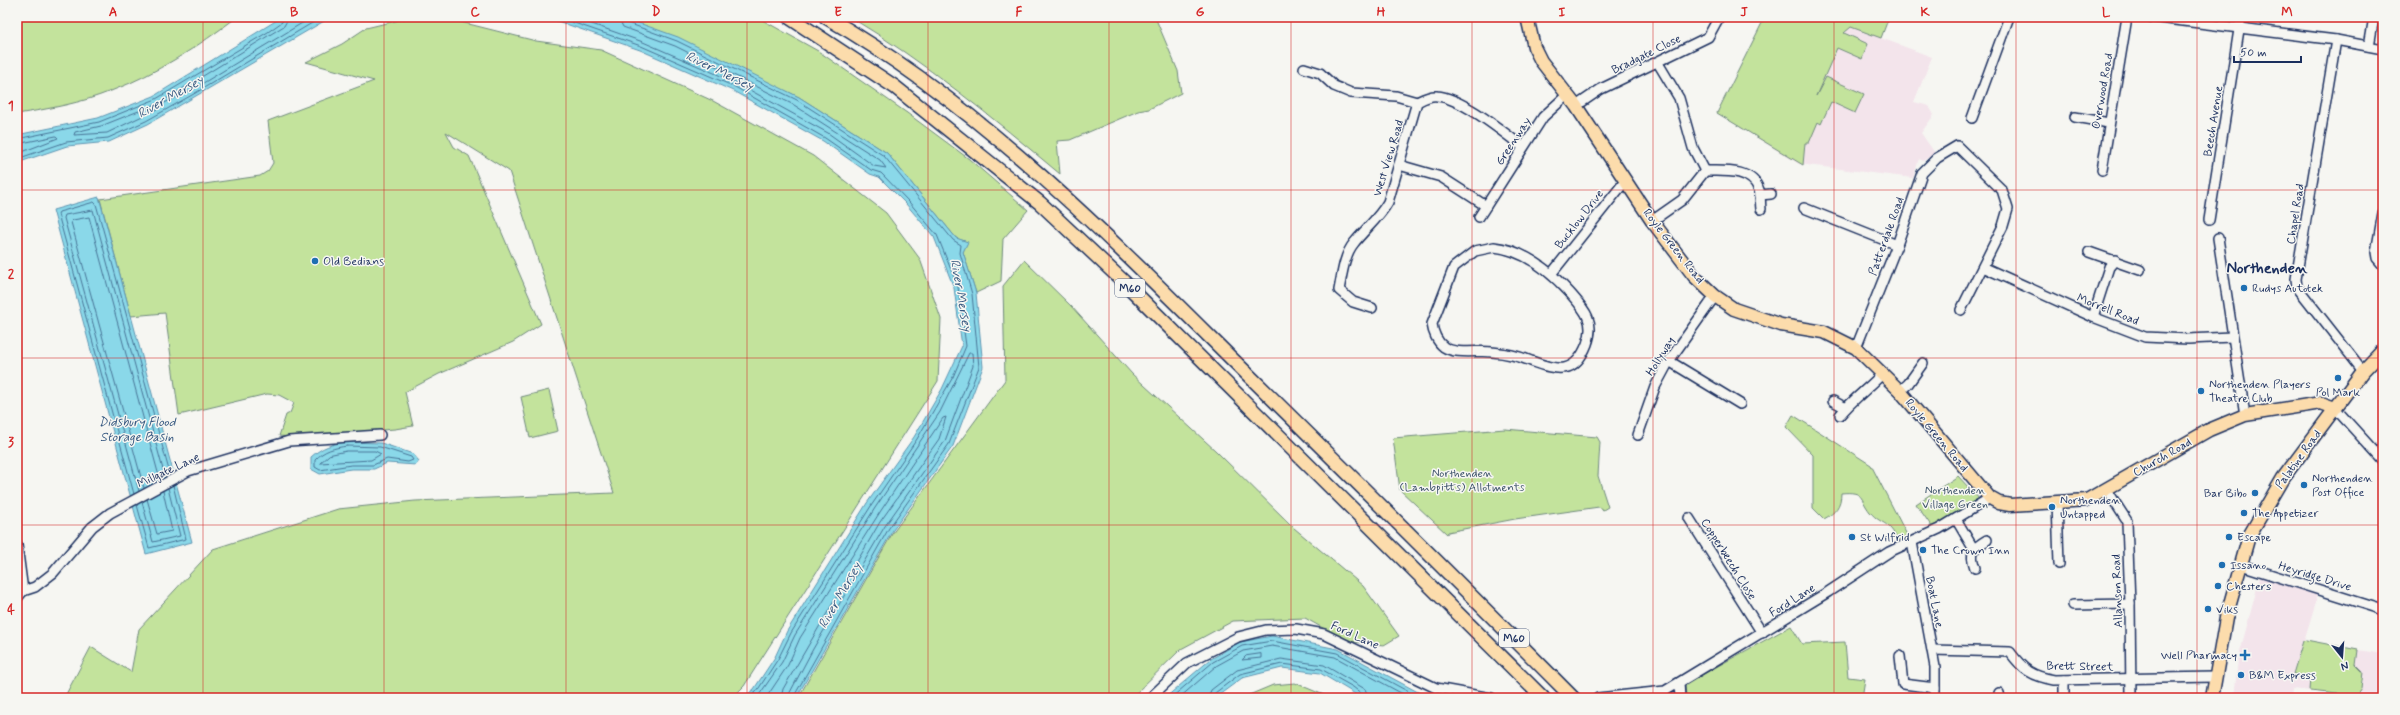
<svg xmlns="http://www.w3.org/2000/svg" width="2400" height="715" viewBox="0 0 2400 715" font-family="Mynerve,sans-serif">
<rect width="100%" height="100%" fill="#f6f6f2"/>
<filter id="ink" filterUnits="userSpaceOnUse"><feTurbulence type="fractalNoise" baseFrequency=".025" numOctaves="2"/><feDisplacementMap in="SourceGraphic" scale="8" xChannelSelector="R" yChannelSelector="G"/><feConvolveMatrix kernelMatrix="1 2 1 2 8 2 1 2 1" color-interpolation-filters="sRGB"/></filter>
<g filter="url(#ink)">
<g fill="#f3e4eb">
<polygon points="1765,17 1889,17 1881,38 1932,57 1914,102 1929,106 1934,115 1921,133 1935,153 1923,161 1919,159 1913,178 1799,164 1717,113"/>
<polygon points="2260,577 2318,595 2304,641 2383,654 2383,698 2356,698 2356,696 2293,689 2292,698 2234,698 2238,659"/>
</g>
<g fill="#c3e39c" stroke="#6f897d">
<path d="M 17,17 L 237,17 C 199,46 156,74 111,91 C 82,103 48,109 17,114 Z"/>
<polygon points="412,17 441,17 536,41 601,50 713,101 813,156 886,213 920,259 941,319 938,381 744,686 732,698 64,698 91,647 131,672 139,629 213,549 338,509 415,501 614,493 509,171 446,132 454,147 469,156 541,324 513,342 439,374 405,392 413,426 395,429 303,436 303,438 279,436 286,415 290,413 294,403 279,395 267,394 179,415 165,313 131,316 100,199 260,176 268,171 273,163 268,121 374,81 306,62 342,44 366,28"/>
<polygon points="622,17 757,17 818,51 907,113 969,159 1028,210 1003,239 1001,281 976,293 963,252 967,242 956,238 887,153 799,97"/>
<path d="M 850,17 L 1155,17 L 1178,71 L 1181,93 L 1149,109 L 1138,111 L 1070,140 L 1057,141 L 1060,174 C 993,118 925,62 850,17 Z"/>
<polygon points="1765,17 1889,17 1881,38 1851,27 1844,33 1868,44 1862,59 1837,48 1816,96 1826,77 1864,94 1855,113 1831,102 1821,124 1818,122 1809,143 1805,143 1803,165 1717,113"/>
<polygon points="1024,260 1071,306 1132,374 1216,451 1294,528 1363,586 1399,636 1384,645 1346,641 1305,618 1233,621 1181,649 1131,698 798,698 892,534 1005,380 1003,286"/>
<polygon points="549,390 558,431 530,438 521,397"/>
<path d="M 1793,415 L 1871,465 L 1907,535 L 1898,541 C 1888,519 1882,526 1870,512 C 1859,498 1865,491 1841,493 C 1841,506 1835,513 1824,519 L 1813,508 L 1813,455 L 1786,427 Z"/>
<polygon points="1505,429 1597,437 1600,442 1598,476 1608,507 1603,510 1599,507 1515,519 1448,532 1447,534 1400,490 1393,438"/>
<polygon points="1958,476 1981,501 1932,527 1916,504"/>
<polygon points="1791,626 1802,644 1845,642 1848,677 1865,679 1862,698 1760,698 1755,695 1686,697 1685,684"/>
<polygon points="2306,640 2358,650 2356,665 2363,672 2361,689 2356,696 2310,691 2311,677 2293,674 2303,641"/>
<polygon points="1295,683 1331,698 1242,698 1273,685"/>
</g>
<g fill="#8ad8e9" stroke="#5e94b1">
<polygon points="282,17 331,17 148,124 109,142 67,146 17,163 17,135 98,118 154,96"/>
<polygon points="546,17 622,17 678,37 799,97 887,153 956,238 968,242 963,252 976,293 983,367 953,446 893,530 796,698 743,698 754,689 775,657 787,631 867,503 914,437 942,389 962,346 954,288 934,237 906,204 879,177 870,174 823,141 733,91 640,50"/>
<polygon points="99,197 192,542 146,554 53,210"/>
<path d="M 346,442 L 381,443 L 413,454 L 419,461 L 416,465 L 387,463 L 374,469 L 351,469 L 320,474 L 311,469 L 311,457 C 322,447 332,444 346,442 Z"/>
<polygon points="1272,636 1338,649 1429,698 1362,698 1320,673 1282,668 1242,678 1215,698 1165,698 1211,659 1240,642"/>
</g>
<g fill="none" stroke-linecap="round" stroke-linejoin="round">
<g stroke="#477396" stroke-width="1">
<polyline points="289,17 284,26 161,102 160,105 190,91 312,17"/>
<polyline points="557,17 641,46 735,87 825,138 871,170 881,173 909,202 937,235 958,287 966,346 953,377 917,439 871,506 791,633 778,659 757,691 749,698"/>
<polyline points="572,17 643,42 737,83 828,133 874,166 886,168 880,160 794,105 675,46 623,27 618,17"/>
<polyline points="623,17 625,22 677,41 797,100 884,156 953,240 961,245 960,253 972,294 979,367 949,444 889,528 793,698"/>
<polygon points="157,104 160,105 159,108 107,133 74,135 75,132 101,126"/>
<polyline points="17,139 99,122 156,99 268,32 282,22 284,17"/>
<polyline points="17,144 56,136 58,138 17,154"/>
<polyline points="17,159 66,142 108,138 146,121 192,95 322,17"/>
<path d="M 347,446 L 380,447 L 411,457 L 413,460 L 408,462 L 387,459 L 373,465 L 351,465 L 320,470 L 315,467 L 315,460 C 324,450 334,448 347,446 Z"/>
<polygon points="347,451 375,451 381,454 371,460 320,463 329,455"/>
<polyline points="144,488 71,222 73,220 89,217 160,480"/>
<polyline points="139,491 64,218 65,215 93,210 165,477"/>
<polyline points="134,494 58,214 59,212 94,202 96,204 170,474"/>
<polyline points="147,499 157,534 172,531 163,491"/>
<polyline points="142,502 153,542 180,536 168,488"/>
<polyline points="137,505 149,548 186,539 173,485"/>
<polygon points="1261,654 1261,658 1242,660 1246,656"/>
<polyline points="757,698 782,662 795,635 875,508 940,412 969,353 972,353 973,366 945,441 885,526 813,649 787,698"/>
<polyline points="766,698 788,665 800,638 880,512 943,418 946,417 939,439 880,522 783,689 781,698"/>
<polyline points="1171,698 1213,662 1242,646 1272,641 1337,653 1420,698"/>
<polyline points="1179,698 1216,666 1243,651 1272,646 1335,657 1410,698"/>
<polyline points="1208,698 1211,690 1237,670 1281,659 1324,665 1365,689 1369,698"/>
<polyline points="1213,698 1215,693 1240,674 1282,664 1321,669 1353,687 1362,694 1363,698"/>
</g>
<g stroke="#1b2f5e" stroke-width="12">
<g id="minor">
<polyline points="2151,17 2336,40 2383,49"/>
<polyline points="2336,40 2296,279 2297,287 2363,371"/>
<polyline points="2369,46 2374,17"/>
<polyline points="1658,63 1679,98 1693,148 1705,171"/>
<polyline points="1304,68 1320,73 1334,86 1351,93 1396,96 1417,102"/>
<polyline points="1576,106 1601,89 1708,37 1719,17"/>
<polyline points="2075,117 2109,123"/>
<polyline points="1972,118 2009,17"/>
<polyline points="1399,165 1441,177 1486,206"/>
<polyline points="2102,170 2127,17"/>
<polyline points="1760,195 1771,194"/>
<polyline points="1804,208 1897,245"/>
<polyline points="2383,213 2376,252 2377,258 2383,265"/>
<polyline points="1479,217 1543,117 1567,95"/>
<polyline points="2209,220 2241,17"/>
<path d="M 1652,221 L 1682,200 L 1705,171 C 1723,171 1752,168 1759,190 C 1761,195 1760,203 1761,209"/>
<polyline points="2218,238 2245,415"/>
<path d="M 1494,247 C 1524,250 1550,271 1570,293 C 1584,309 1596,321 1587,344 C 1575,375 1558,371 1531,361 C 1519,356 1505,353 1492,352 C 1479,350 1456,355 1444,347 C 1437,342 1433,332 1432,324 L 1454,267 L 1475,251 Z"/>
<polyline points="2089,252 2140,270"/>
<polyline points="1983,267 2093,317 2145,337 2188,339 2232,337"/>
<polyline points="1552,273 1626,180"/>
<path d="M 1372,308 L 1353,302 L 1339,290 C 1342,275 1344,255 1354,243 C 1366,228 1379,218 1388,202 L 1417,102 C 1423,99 1430,95 1437,96 C 1462,98 1503,132 1523,147"/>
<polyline points="2093,317 2109,267 2115,260"/>
<polyline points="1856,348 1897,245 1922,173 1937,158 1957,146 2002,190 2008,209 2003,226 1961,310"/>
<polyline points="1669,361 1740,404"/>
<polyline points="1900,391 1908,384 1923,363"/>
<polyline points="1833,401 1846,408"/>
<polyline points="2335,408 2383,461"/>
<path d="M 1840,415 C 1853,399 1869,388 1883,373"/>
<polyline points="1638,435 1655,387 1669,361 1715,296"/>
<polyline points="2107,490 2127,521 2130,604 2131,698"/>
<polyline points="2057,502 2059,564"/>
<polyline points="1689,518 1762,633"/>
<polyline points="1956,519 1973,548"/>
<polyline points="1912,542 1935,667 1935,698"/>
<polyline points="17,545 23,591"/>
<polyline points="2241,565 2383,610"/>
<path d="M 1975,568 C 1969,552 1973,548 1987,540"/>
<polyline points="17,598 23,591 35,587 53,573 92,527 110,513 188,471 289,441 380,435"/>
<polyline points="2073,605 2130,604"/>
<path d="M 1932,650 L 2010,652 C 2023,670 2032,676 2054,680 L 2214,677"/>
<polyline points="1900,656 1903,684 1935,688"/>
<polyline points="2064,680 2064,698"/>
<polyline points="1679,683 1680,698"/>
<polyline points="1999,693 2000,698"/>
<polyline points="1150,698 1187,663 1238,637 1266,630 1296,629 1324,634 1436,688 1491,698"/>
<polyline points="1598,698 1665,691 1828,592 1889,552 1939,529 1990,498"/>
</g>
</g>
<g stroke="#1b2f5e" stroke-width="15">
<g id="major">
<polyline points="1527,17 1534,47 1541,61 1576,106 1652,221 1694,276 1715,296 1734,309 1781,325 1824,332 1856,348 1900,391 1990,498 1999,503 2010,505 2087,500 2209,430 2245,415 2321,403 2335,408"/>
<polyline points="2212,698 2226,618 2249,536 2283,478 2363,371 2383,350"/>
</g>
</g>
<g stroke="#1b2f5e" stroke-width="16">
<g id="highway">
<polyline points="789,17 895,87 1040,203 1123,281 1543,698"/>
<path d="M 826,17 C 979,105 1106,234 1230,357 C 1345,470 1460,584 1573,698"/>
</g>
</g>
<use href="#minor" stroke="#f6f6f2" stroke-width="9"/>
<use href="#major" stroke="#fcdcac" stroke-width="12"/>
<use href="#highway" stroke="#fcdcac" stroke-width="13"/>
</g>
</g>
<path fill="none" stroke="#d62828" stroke-width="1" stroke-opacity="0.55" d="M 203,17 L 203,698M 384,17 L 384,698M 566,17 L 566,698M 747,17 L 747,698M 928,17 L 928,698M 1109,17 L 1109,698M 1291,17 L 1291,698M 1472,17 L 1472,698M 1653,17 L 1653,698M 1834,17 L 1834,698M 2016,17 L 2016,698M 2197,17 L 2197,698M 17,190 L 2383,190M 17,358 L 2383,358M 17,525 L 2383,525"/>
<g fill="#1f6fb2" stroke="#f6f6f2" stroke-width="1.5">
<circle cx="315" cy="261" r="4"/>
<circle cx="2244" cy="288" r="4"/>
<circle cx="2338" cy="378" r="4"/>
<circle cx="2201" cy="391" r="4"/>
<circle cx="2304" cy="485" r="4"/>
<circle cx="2255" cy="493" r="4"/>
<circle cx="2052" cy="507" r="4"/>
<circle cx="2244" cy="513" r="4"/>
<circle cx="1852" cy="537" r="4"/>
<circle cx="2229" cy="537" r="4"/>
<circle cx="1923" cy="550" r="4"/>
<circle cx="2222" cy="565" r="4"/>
<circle cx="2218" cy="586" r="4"/>
<circle cx="2208" cy="609" r="4"/>
<path d="M2243 649h4v4h4v4h-4v4h-4v-4h-4v-4h4z"/>
<circle cx="2241" cy="675" r="4"/>
</g>
<g text-anchor="middle" stroke-width="3" stroke-linejoin="round" paint-order="stroke">
<g fill="#f6f6f2" stroke="#5d6b8a" stroke-width="1">
<rect x="1115" y="279" width="30" height="18" rx="3"/>
<rect x="1499" y="629" width="30" height="18" rx="3"/>
</g>
<g font-size="11" font-weight="bold" fill="#1b2f5e">
<text x="1130" y="292">M60</text>
<text x="1514" y="642">M60</text>
</g>
<g font-size="12" fill="#1b2f5e" stroke="#f6f6f2">
<text transform="translate(1646 54) rotate(-26)" y="4">Bradgate Close</text>
<text transform="translate(2102 91) rotate(-80)" y="4">Overwood Road</text>
<text transform="translate(2213 121) rotate(-81)" y="4">Beech Avenue</text>
<text transform="translate(1513 141) rotate(-57)" y="4">Greenway</text>
<text transform="translate(1388 158) rotate(-73)" y="4">West View Road</text>
<text transform="translate(2295 214) rotate(-81)" y="4">Chapel Road</text>
<text transform="translate(1579 219) rotate(-52)" y="4">Bucklow Drive</text>
<text transform="translate(1886 236) rotate(-70)" y="4">Patterdale Road</text>
<text transform="translate(1674 246) rotate(52)" y="4">Royle Green Road</text>
<text transform="translate(2108 309) rotate(22)" y="4">Morrell Road</text>
<text transform="translate(1660 356) rotate(-58)" y="4">Hollyway</text>
<text transform="translate(1937 435) rotate(50)" y="4">Royle Green Road</text>
<text transform="translate(2162 457) rotate(-30)" y="4">Church Road</text>
<text transform="translate(2298 459) rotate(-54)" y="4">Palatine Road</text>
<text transform="translate(168 470) rotate(-25)" y="4">Millgate Lane</text>
<text transform="translate(1729 559) rotate(58)" y="4">Copperbeech Close</text>
<text transform="translate(2315 576) rotate(17)" y="4">Heyridge Drive</text>
<text transform="translate(2117 591) rotate(-92)" y="4">Allanson Road</text>
<text transform="translate(1792 600) rotate(-32)" y="4">Ford Lane</text>
<text transform="translate(1935 602) rotate(79)" y="4">Boat Lane</text>
<text transform="translate(1355 635) rotate(24)" y="4">Ford Lane</text>
<text transform="translate(2080 666) rotate(1)" y="4">Brett Street</text>
</g>
<g font-size="12" fill="#1b2f5e" stroke="#f6f6f2" text-anchor="start">
<text x="323" y="265">Old Bedians</text>
<text x="2252" y="292">Rudys Autotek</text>
<text x="2209" y="388">Northenden Players<tspan x="2209" dy="14">Theatre Club</tspan></text>
<text x="2338" y="396" text-anchor="middle">Pol Mark</text>
<text x="2312" y="482">Northenden<tspan x="2312" dy="14">Post Office</tspan></text>
<text x="2247" y="497" text-anchor="end">Bar Bibo</text>
<text x="2060" y="504">Northenden<tspan x="2060" dy="14">Untapped</tspan></text>
<text x="2252" y="517">The Appetizer</text>
<text x="1860" y="541">St Wilfrid</text>
<text x="2237" y="541">Escape</text>
<text x="1931" y="554">The Crown Inn</text>
<text x="2230" y="569">Issano</text>
<text x="2226" y="590">Chesters</text>
<text x="2216" y="613">Viks</text>
<text x="2237" y="659" text-anchor="end">Well Pharmacy</text>
<text x="2249" y="679">B&amp;M Express</text>
</g>
<g font-size="12" fill="#3d536a" stroke="#f6f6f2">
<text x="1462" y="477">Northenden<tspan x="1462" dy="14">(Lambpitts) Allotments</tspan></text>
<text x="1955" y="494">Northenden<tspan x="1955" dy="14">Village Green</tspan></text>
</g>
<g font-size="13" font-style="italic" fill="#375981" stroke="#f6f6f2">
<text transform="translate(720 70) rotate(26)" y="5">River Mersey</text>
<text transform="translate(170 96) rotate(-29)" y="5">River Mersey</text>
<text transform="translate(962 295) rotate(80)" y="5">River Mersey</text>
<text x="137" y="426">Didsbury Flood<tspan x="137" dy="15">Storage Basin</tspan></text>
<text transform="translate(839 595) rotate(-60)" y="5">River Mersey</text>
</g>
<g font-size="16" font-weight="bold" fill="#1b2f5e" stroke="#f6f6f2">
<text x="2267" y="273">Northenden</text>
</g>
</g>
<rect width="2400" height="715" fill="none" stroke="#f6f6f2" stroke-width="44"/>
<g transform="translate(2342 657) rotate(163)" stroke="#f6f6f2" stroke-width="3" paint-order="stroke">
<path d="M0-3L7 15L0 10L-7 15Z" fill="#1b2f5e"/>
<text y="-6" font-size="11" font-weight="bold" text-anchor="middle" fill="#1b2f5e">N</text>
</g>
<path d="M2234 56v6h67v-6" fill="none" stroke="#1b2f5e" stroke-width="2"/>
<text x="2240" y="56" font-size="12" fill="#1b2f5e" stroke="#f6f6f2" stroke-width="3" paint-order="stroke">50 m</text>
<rect x="22" y="22" width="2356" height="671" fill="none" stroke="#d62828" stroke-width="1.5"/>
<g font-size="13" text-anchor="middle" font-weight="bold" fill="#d62828">
<text x="113" y="16">A</text>
<text x="294" y="16">B</text>
<text x="475" y="16">C</text>
<text x="656" y="16">D</text>
<text x="838" y="16">E</text>
<text x="1019" y="16">F</text>
<text x="1200" y="16">G</text>
<text x="1381" y="16">H</text>
<text x="1562" y="16">I</text>
<text x="1744" y="16">J</text>
<text x="1925" y="16">K</text>
<text x="2106" y="16">L</text>
<text x="2287" y="16">M</text>
<text x="11" y="110">1</text>
<text x="11" y="278">2</text>
<text x="11" y="446">3</text>
<text x="11" y="614">4</text>
</g>
</svg>
